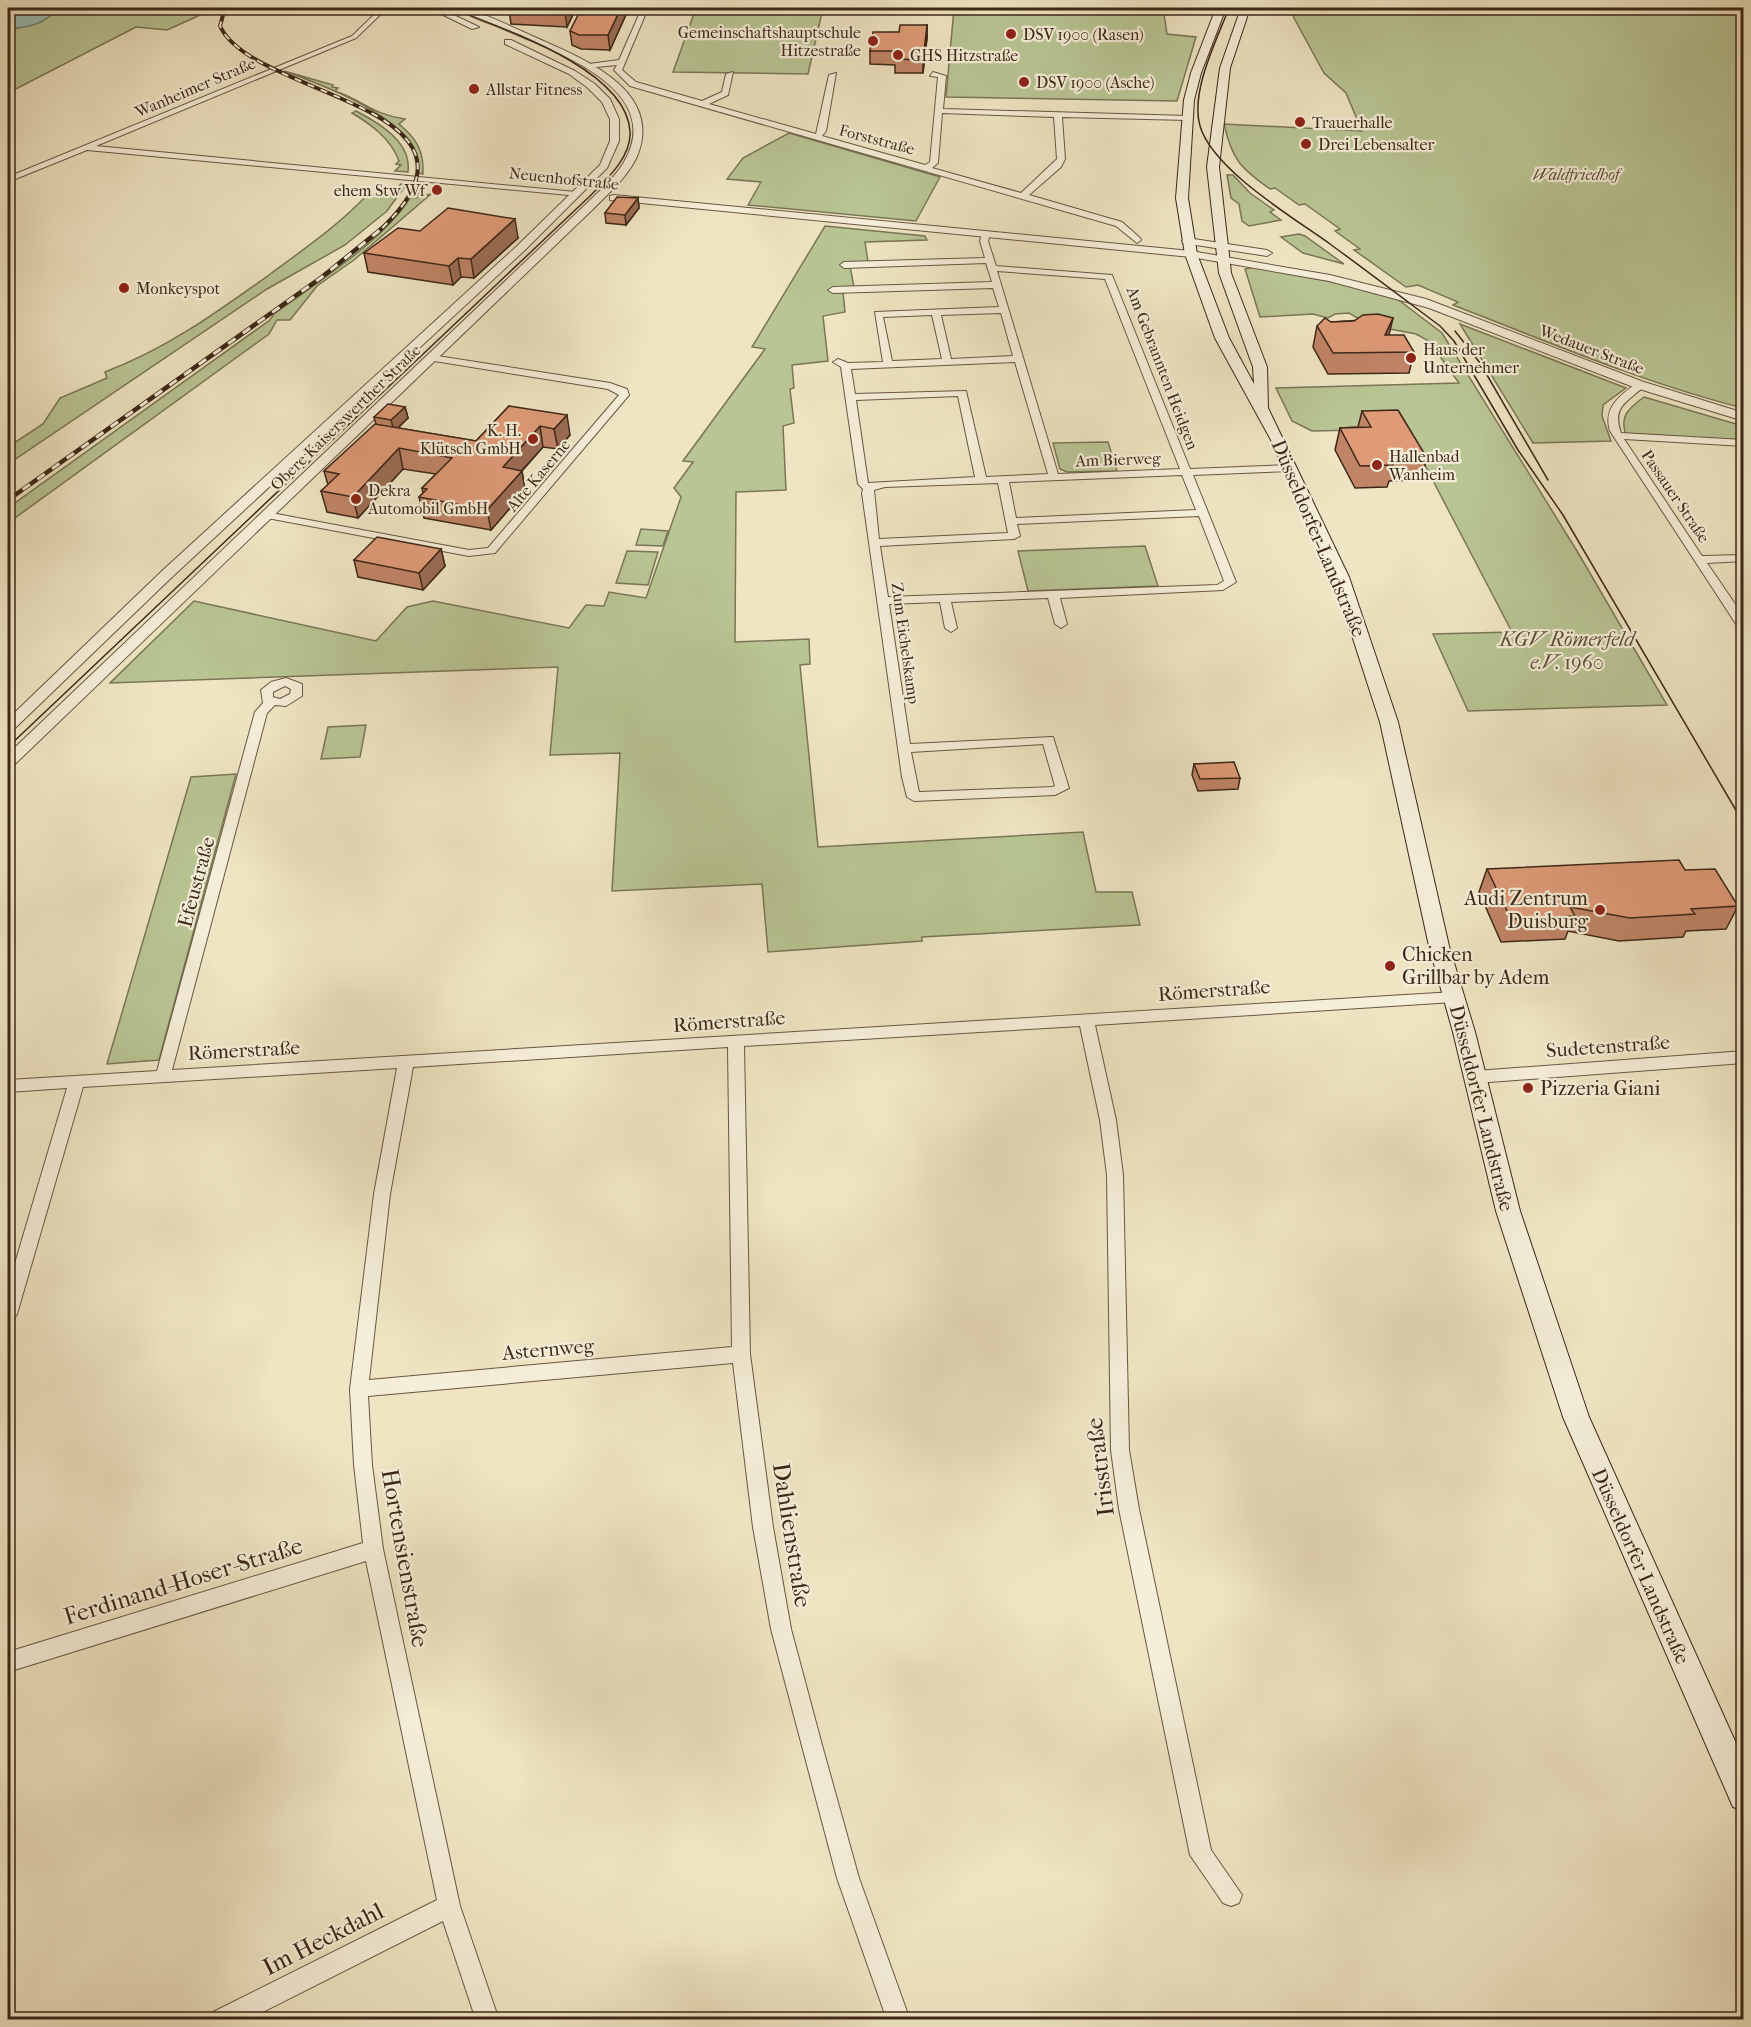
<svg xmlns="http://www.w3.org/2000/svg" width="1751" height="2027" viewBox="0 0 1751 2027" font-family="'IM FELL French Canon',serif">
<rect width="100%" height="100%" fill="#efe5c3"/>
<filter id="stains"><feTurbulence type="fractalNoise" baseFrequency=".00333" numOctaves="4"/><feColorMatrix values="0 0 0 0 .2 0 0 0 0 .09 0 0 0 0 .02 0 0 0 .5 -.17"/></filter>
<radialGradient id="worn" r=".72"><stop offset=".6" stop-color="#630" stop-opacity="0"/><stop offset="1" stop-color="#630" stop-opacity=".3"/></radialGradient>
<g fill="#b9c594" stroke="#7a7656" stroke-width="1.5">
<path d="M 57,8 L 215,8 L 213,11 L 204,11 L 198,16 L 167,30 L 136,27 L 8,93 L 8,54 L 10,54 L 8,29 C 28,27 45,25 57,8 Z"/>
<polygon points="696,8 823,8 808,74 673,72"/>
<polygon points="954,8 1163,8 1167,34 1196,37 1177,101 946,97"/>
<path d="M 1291,8 L 1743,8 L 1743,408 C 1644,383 1549,342 1453,305 L 1458,302 L 1418,285 L 1406,287 L 1354,250 L 1360,249 L 1335,231 L 1340,229 L 1305,204 L 1299,205 L 1275,188 L 1270,189 C 1240,168 1232,159 1224,124 L 1362,131 L 1346,93 L 1324,73 L 1294,18 Z"/>
<path d="M 284,71 L 333,85 L 332,87 L 338,88 L 335,91 C 362,100 374,115 405,119 L 399,124 C 417,139 424,151 423,174 L 418,173 C 426,122 323,85 284,71 Z"/>
<path d="M 356,111 C 379,123 412,142 408,172 L 395,171 L 401,165 L 396,164 L 399,161 C 391,139 372,125 352,113 Z"/>
<polygon points="789,133 940,177 916,221 748,205 761,182 727,179 743,158"/>
<polygon points="1227,175 1233,175 1250,193 1274,210 1270,212 1281,220 1249,226 1242,221 1239,204 1231,198"/>
<path d="M 401,184 L 406,185 L 387,211 L 345,245 L 267,289 L 8,464 L 8,447 L 43,424 L 60,398 L 107,378 L 105,372 C 166,349 216,313 269,275 C 304,249 338,226 368,194 L 388,196 Z"/>
<path d="M 416,186 L 425,187 L 415,198 L 431,194 L 354,260 L 317,286 L 290,320 L 277,320 L 269,334 L 8,523 L 8,508 L 270,320 L 274,314 C 313,285 399,231 416,186 Z"/>
<polygon points="825,226 925,236 927,240 865,242 868,262 850,266 854,287 843,292 845,312 823,316 828,361 792,365 794,388 790,389 794,423 783,426 786,490 736,492 735,642 809,639 810,664 800,665 818,847 1083,832 1096,892 1132,892 1140,925 922,937 922,941 768,952 762,884 612,891 620,753 550,755 558,667 110,683 194,601 376,641 407,607 433,601 569,628 586,605 604,606 609,592 646,598 681,497 674,488 693,462 683,461 765,349 752,347"/>
<polygon points="1299,234 1305,236 1344,264 1303,253 1281,237"/>
<polygon points="1255,267 1343,284 1396,298 1442,333 1577,551 1667,705 1468,711 1433,634 1512,632 1406,429 1312,431 1292,421 1276,388 1459,383 1429,341 1416,334 1369,325 1349,313 1335,314 1328,318 1313,314 1260,317 1245,269"/>
<polygon points="1460,324 1626,388 1603,405 1602,416 1611,441 1533,443"/>
<path d="M 1644,397 L 1743,426 L 1743,441 L 1626,435 C 1619,416 1629,408 1644,397 Z"/>
<polygon points="1108,442 1117,471 1067,472 1060,469 1053,443"/>
<polygon points="641,529 668,531 663,546 636,545"/>
<polygon points="1145,546 1158,586 1028,591 1018,551"/>
<polygon points="627,551 658,552 648,585 616,583"/>
<polygon points="366,725 360,757 321,759 328,727"/>
<polygon points="236,774 159,1060 107,1064 191,777"/>
</g>
<path fill="#9abfb7" stroke="#748277" stroke-width="1.5" d="M 8,8 L 57,8 C 45,25 28,27 8,29 Z"/>
<g fill="none" stroke-linecap="round" stroke-linejoin="round">
<g stroke="#695642" stroke-width="2">
<g id="minor">
<polygon points="381,8 387,8 356,38 96,146 576,192 580,194 579,196 87,150 8,182 8,177 352,36"/>
<path d="M 642,8 L 648,8 L 622,70 L 636,82 L 702,101 L 722,92 L 726,74 L 733,72 L 728,95 L 709,104 L 816,134 L 829,75 L 836,73 L 826,131 L 822,136 L 925,165 L 930,162 L 938,77 L 930,76 L 933,72 L 946,76 L 943,109 L 1188,116 L 1192,118 L 1188,120 L 1062,117 L 1065,159 L 1061,167 L 1029,195 L 1122,222 L 1140,238 L 1141,240 L 1137,243 L 1116,226 L 630,86 L 614,70 L 617,65 L 586,68 L 589,64 L 619,60 ZM 942,113 L 1054,117 L 1057,159 L 1021,193 L 932,168 L 938,163 Z"/>
<path d="M 986,231 L 990,234 L 988,241 L 996,266 L 1112,275 L 1190,469 L 1291,465 L 1296,468 L 1291,471 L 1193,475 L 1236,582 L 1223,590 L 1060,598 L 1067,624 L 1061,628 L 1055,624 L 1048,598 L 951,602 L 957,628 L 951,632 L 945,628 L 940,602 L 889,604 L 910,744 L 1053,737 L 1069,788 L 1055,795 L 914,801 L 907,797 L 902,777 L 862,493 L 863,489 L 858,484 L 841,367 L 833,362 L 838,359 L 848,363 L 883,362 L 875,312 L 999,307 L 993,288 L 833,293 L 828,290 L 833,287 L 992,282 L 986,263 L 844,268 L 840,265 L 844,262 L 985,258 L 980,241 L 982,234 ZM 997,271 L 1105,279 L 1180,469 L 1058,474 ZM 1001,313 L 1013,356 L 951,359 L 941,315 ZM 932,315 L 942,359 L 892,361 L 883,317 ZM 1015,362 L 1048,474 L 986,477 L 966,391 L 855,394 L 851,369 ZM 958,396 L 975,477 L 868,483 L 856,400 ZM 1182,475 L 1196,510 L 1016,518 L 1009,482 ZM 998,483 L 1008,533 L 879,539 L 874,490 L 885,487 ZM 1199,516 L 1224,581 L 1217,585 L 888,597 L 880,546 L 1014,539 L 1020,536 L 1017,524 ZM 1043,744 L 1055,786 L 1053,787 L 919,792 L 911,752 Z"/>
<polygon points="431,355 610,383 627,389 629,395 495,553 469,556 262,517 261,515 266,512 469,550 488,548 619,395 608,389 428,360 428,356"/>
<path d="M 1637,383 L 1645,385 C 1629,402 1611,405 1621,433 L 1744,440 L 1744,446 L 1624,439 L 1702,556 L 1744,555 L 1744,561 L 1707,563 L 1744,617 L 1744,630 L 1738,627 L 1610,431 C 1603,408 1619,396 1637,383 Z"/>
<path d="M 286,678 L 302,684 L 302,696 L 286,706 L 275,705 L 267,713 L 172,1070 L 1454,992 L 1459,993 L 1461,997 L 1459,1001 L 1454,1002 L 1095,1025 L 1116,1120 L 1123,1175 L 1129,1450 L 1139,1509 L 1211,1850 L 1242,1895 L 1239,1903 L 1231,1906 L 1223,1903 L 1190,1855 L 1119,1509 L 1111,1450 L 1107,1175 L 1100,1120 L 1080,1026 L 744,1046 L 750,1354 L 773,1527 L 791,1629 L 822,1745 L 859,1878 L 910,2020 L 887,2020 L 837,1878 L 771,1629 L 753,1527 L 733,1363 L 368,1396 L 372,1465 L 383,1549 L 460,1906 L 499,2020 L 476,2020 L 443,1921 L 247,2020 L 210,2020 L 213,2012 L 437,1900 L 366,1561 L 8,1672 L 8,1652 L 363,1543 L 354,1465 L 350,1389 L 374,1194 L 397,1068 L 83,1087 L 17,1314 L 14,1319 L 8,1322 L 8,1287 L 67,1088 L 8,1092 L 8,1080 L 157,1071 L 255,712 L 263,703 L 261,690 L 271,682 ZM 285,686 L 291,689 L 290,694 L 280,699 L 273,697 L 273,692 ZM 728,1047 L 732,1347 L 369,1380 L 390,1194 L 413,1067 Z"/>
<polygon points="1744,1051 1744,1063 1476,1083 1471,1081 1468,1077 1471,1073 1476,1071"/>
</g>
</g>
<g stroke="#695642" stroke-width="2">
<g id="tertiary">
<polygon points="429,8 439,8 479,27 472,29"/>
<path d="M 457,8 L 467,8 C 491,17 515,28 539,39 C 584,59 662,90 638,154 C 629,176 608,194 592,210 L 13,766 L 8,767 L 8,754 L 584,206 C 598,192 614,179 624,162 C 668,87 548,49 499,27 C 485,21 468,17 457,8 Z"/>
<polygon points="505,40 511,40 575,71 595,84 610,99 619,119 619,141 607,168 525,250 172,577 13,730 8,732 8,719 162,571 517,246 600,165 610,141 610,119 602,102 588,88 569,74 505,44"/>
<polygon points="614,195 1191,251 1330,275 1426,299 1644,382 1744,413 1744,421 1636,388 1429,308 1329,281 1191,257 610,200 610,196"/>
<polygon points="1187,238 1267,250 1272,253 1267,256 1183,243 1182,241"/>
</g>
</g>
<g stroke="#3c2717" stroke-width="2">
<polygon id="secondary" points="1216,8 1226,8 1201,73 1194,100 1188,198 1197,254 1229,338 1254,384 1253,367 1219,273 1207,167 1220,68 1241,8 1250,8 1230,68 1219,167 1231,273 1267,367 1268,408 1349,577 1398,722 1449,946 1475,1032 1520,1211 1589,1417 1744,1761 1744,1811 1733,1807 1563,1417 1496,1211 1453,1032 1429,946 1380,722 1333,577 1271,440 1215,338 1185,254 1176,198 1184,100 1191,73"/>
</g>
<use href="#minor" fill="#f5eed8" fill-rule="evenodd"/>
<use href="#tertiary" fill="#f5eed8" fill-rule="evenodd"/>
<use href="#secondary" fill="#f5eed8" fill-rule="evenodd"/>
<g stroke="#3c2717" stroke-width="1.5">
<path d="M 1229,8 C 1217,39 1190,92 1200,126 C 1213,170 1294,218 1330,244 C 1367,271 1404,299 1440,326 L 1454,341 L 1518,450 L 1563,515 L 1744,824"/>
<polyline points="1455,331 1480,363 1548,480"/>
<path d="M 8,747 L 590,196 C 606,180 632,157 630,131 C 626,68 500,28 451,8"/>
</g>
<g stroke="#3c2717" stroke-width="4">
<path id="rail-far1" d="M 225,8 L 220,26 C 253,99 516,105 378,232"/>
</g>
<g stroke="#3c2717" stroke-width="4.5">
<polyline id="rail" points="8,500 322,277 380,230"/>
</g>
<use href="#rail-far1" stroke="#f5eed8" stroke-width="2" stroke-dasharray="7" stroke-linecap="butt"/>
<use href="#rail" stroke="#f5eed8" stroke-width="3" stroke-dasharray="9" stroke-linecap="butt"/>
</g>
<g fill="#c08466" stroke="#3c2717" stroke-width="1.5">
<polygon points="510,8 576,8 567,27 511,24 509,9"/>
<polygon points="629,8 610,50 581,49 572,45 570,31 599,13"/>
<polygon points="927,25 927,38 923,73 895,73 895,65 870,64 870,51 899,32"/>
<polygon points="638,198 639,208 626,225 606,223 605,213"/>
<polygon points="420,231 518,238 474,278 461,277 453,285 368,272 364,253"/>
<polygon points="1393,318 1388,335 1414,352 1409,373 1328,374 1313,347 1317,326 1331,322"/>
<polygon points="509,406 570,435 558,449 543,447 522,471 525,491 491,530 424,518 419,497 423,493 422,488 436,474 403,469 358,518 327,512 321,491 328,485 324,471 376,424 374,417 405,407 408,418 398,428 476,441"/>
<polygon points="1362,411 1427,458 1421,480 1389,481 1387,487 1355,488 1335,450 1340,428 1358,427"/>
<polygon points="441,549 445,566 423,590 358,577 354,560"/>
<polygon points="1194,764 1240,778 1238,789 1198,791 1192,775"/>
<polygon points="1487,869 1685,870 1738,906 1726,929 1686,931 1683,937 1619,941 1568,931 1565,939 1501,942 1479,892"/>
</g>
<g fill="#9c6c53" stroke="#3c2717" stroke-width="1.5">
<polygon points="568,8 576,8 567,27 565,12"/>
<polygon points="621,8 629,8 610,50 608,35"/>
<polygon points="927,25 927,38 923,73 923,60"/>
<polygon points="638,198 639,208 626,225 625,215"/>
<polygon points="515,219 518,238 474,278 471,259"/>
<polygon points="458,258 461,277 453,285 449,266"/>
<polygon points="1393,318 1388,339 1385,335"/>
<polygon points="405,407 408,418 394,431 391,420"/>
<polygon points="567,415 570,435 558,449 554,429"/>
<polygon points="540,426 543,447 506,488 503,467"/>
<polygon points="399,448 403,469 358,518 353,497"/>
<polygon points="522,471 525,491 491,530 487,510"/>
<polygon points="441,549 445,566 423,590 419,573"/>
</g>
<g fill="#df9a77" stroke="#3c2717" stroke-width="1.5">
<polygon points="510,8 568,8 565,12 509,9"/>
<polygon points="602,8 621,8 608,35 579,35 570,31 579,13 599,13"/>
<polygon points="900,25 927,25 923,60 895,59 896,51 870,51 873,32 899,32"/>
<polygon points="617,197 638,198 625,215 605,213"/>
<polygon points="448,208 515,219 471,259 458,258 449,266 364,253 398,228 420,231"/>
<polygon points="1378,314 1393,318 1385,335 1404,335 1414,352 1333,353 1317,326 1325,318 1331,322 1354,321 1363,315"/>
<polygon points="388,404 405,407 391,420 374,417"/>
<polygon points="509,406 567,415 554,429 540,426 503,467 522,471 487,510 419,497 427,489 422,488 452,458 399,448 353,497 321,491 339,474 324,471 375,424 476,441"/>
<polygon points="1398,410 1427,458 1390,460 1393,465 1360,466 1340,428 1371,427 1362,411"/>
<polygon points="377,537 441,549 419,573 354,560"/>
<polygon points="1234,762 1240,778 1200,779 1194,764"/>
<polygon points="1679,860 1685,870 1715,869 1738,906 1691,909 1695,914 1630,918 1570,907 1575,916 1511,919 1487,869"/>
</g>
<g fill="#8f2418" stroke="#f5eed8" stroke-width="2">
<circle cx="1011" cy="34" r="6"/>
<circle cx="873" cy="41" r="6"/>
<circle cx="898" cy="55" r="6"/>
<circle cx="1024" cy="82" r="6"/>
<circle cx="474" cy="89" r="6"/>
<circle cx="1300" cy="122" r="6"/>
<circle cx="1306" cy="144" r="6"/>
<circle cx="437" cy="190" r="6"/>
<circle cx="124" cy="288" r="6"/>
<circle cx="1411" cy="358" r="6"/>
<circle cx="533" cy="439" r="6"/>
<circle cx="1377" cy="465" r="6"/>
<circle cx="356" cy="499" r="6"/>
<circle cx="1600" cy="910" r="6"/>
<circle cx="1390" cy="966" r="6"/>
<circle cx="1528" cy="1088" r="6"/>
</g>
<g text-anchor="middle" stroke-width="4.5" stroke-linejoin="round" paint-order="stroke">
<g font-size="16" fill="#3c2717" stroke="#f5eed8" text-anchor="start">
<text x="861" y="38" text-anchor="end">Gemeinschaftshauptschule<tspan x="861" dy="18">Hitzestraße</tspan></text>
<text x="1023" y="40">DSV 1900 (Rasen)</text>
<text x="910" y="61">GHS Hitzstraße</text>
<text x="1036" y="88">DSV 1900 (Asche)</text>
<text x="486" y="95">Allstar Fitness</text>
<text x="1312" y="128">Trauerhalle</text>
<text x="1318" y="150">Drei Lebensalter</text>
<text x="425" y="196" text-anchor="end">ehem Stw Wf</text>
<text x="136" y="294">Monkeyspot</text>
<text x="1423" y="355">Haus der<tspan x="1423" dy="18">Unternehmer</tspan></text>
<text x="521" y="436" text-anchor="end">K. H.<tspan x="521" dy="18">Klütsch GmbH</tspan></text>
<text x="1389" y="462">Hallenbad<tspan x="1389" dy="18">Wanheim</tspan></text>
<text x="368" y="496">Dekra<tspan x="368" dy="18">Automobil GmbH</tspan></text>
</g>
<g font-size="16" fill="#3c2717" stroke="#f5eed8">
<text transform="translate(195 87) rotate(-23)" y="6">Wanheimer Straße</text>
<text transform="translate(877 139) rotate(15)" y="6">Forststraße</text>
<text transform="translate(564 178) rotate(6)" y="6">Neuenhofstraße</text>
<text transform="translate(1592 349) rotate(21)" y="6">Wedauer Straße</text>
<text transform="translate(1163 368) rotate(69)" y="6">Am Gebrannten Heidgen</text>
<text transform="translate(345 417) rotate(-44)" y="6">Obere Kaiserswerther Straße</text>
<text transform="translate(1118 459) rotate(-2)" y="6">Am Bierweg</text>
<text transform="translate(538 475) rotate(-50)" y="6">Alte Kaserne</text>
<text transform="translate(1676 496) rotate(56)" y="6">Passauer Straße</text>
<text transform="translate(906 643) rotate(82)" y="6">Zum Eichelskamp</text>
</g>
<g font-size="16" font-style="italic" fill="#5b4e36" stroke="#f5eed8">
<text x="1576" y="180">Waldfriedhof</text>
</g>
<g font-size="20" fill="#3c2717" stroke="#f5eed8">
<text transform="translate(1319 538) rotate(67)" y="7">Düsseldorfer Landstraße</text>
<text transform="translate(196 882) rotate(-75)" y="7">Efeustraße</text>
<text transform="translate(1214 990) rotate(-4)" y="7">Römerstraße</text>
<text transform="translate(729 1021) rotate(-4)" y="7">Römerstraße</text>
<text transform="translate(1608 1046) rotate(-4)" y="7">Sudetenstraße</text>
<text transform="translate(244 1050) rotate(-3)" y="7">Römerstraße</text>
<text transform="translate(1482 1108) rotate(76)" y="7">Düsseldorfer Landstraße</text>
<text transform="translate(548 1349) rotate(-5)" y="7">Asternweg</text>
<text transform="translate(1641 1566) rotate(66)" y="7">Düsseldorfer Landstraße</text>
</g>
<g font-size="20" font-style="italic" fill="#5b4e36" stroke="#f5eed8">
<text x="1567" y="646">KGV Römerfeld<tspan x="1567" dy="23">e.V. 1960</tspan></text>
</g>
<g font-size="20" fill="#3c2717" stroke="#f5eed8" text-anchor="start">
<text x="1588" y="905" text-anchor="end">Audi Zentrum<tspan x="1588" dy="23">Duisburg</tspan></text>
<text x="1402" y="961">Chicken<tspan x="1402" dy="23">Grillbar by Adem</tspan></text>
<text x="1540" y="1095">Pizzeria Giani</text>
</g>
<g font-size="24" fill="#3c2717" stroke="#f5eed8">
<text transform="translate(1100 1467) rotate(-97)" y="8">Irisstraße</text>
<text transform="translate(792 1535) rotate(81)" y="8">Dahlienstraße</text>
<text transform="translate(405 1558) rotate(80)" y="8">Hortensienstraße</text>
<text transform="translate(183 1581) rotate(-17)" y="8">Ferdinand-Hoser-Straße</text>
<text transform="translate(323 1939) rotate(-27)" y="8">Im Heckdahl</text>
</g>
</g>
<rect width="1751" height="2027" fill="none" stroke="#efe5c3" stroke-width="30"/>
<rect x="9" y="9" width="1733" height="2009" fill="none" stroke="#3c2717" stroke-width="3"/>
<rect x="15" y="15" width="1721" height="1997" fill="none" stroke="#3c2717" stroke-width="1.5"/>
<rect width="100%" height="100%" filter="url(#stains)"/>
<rect width="100%" height="100%" fill="url(#worn)"/>
</svg>
